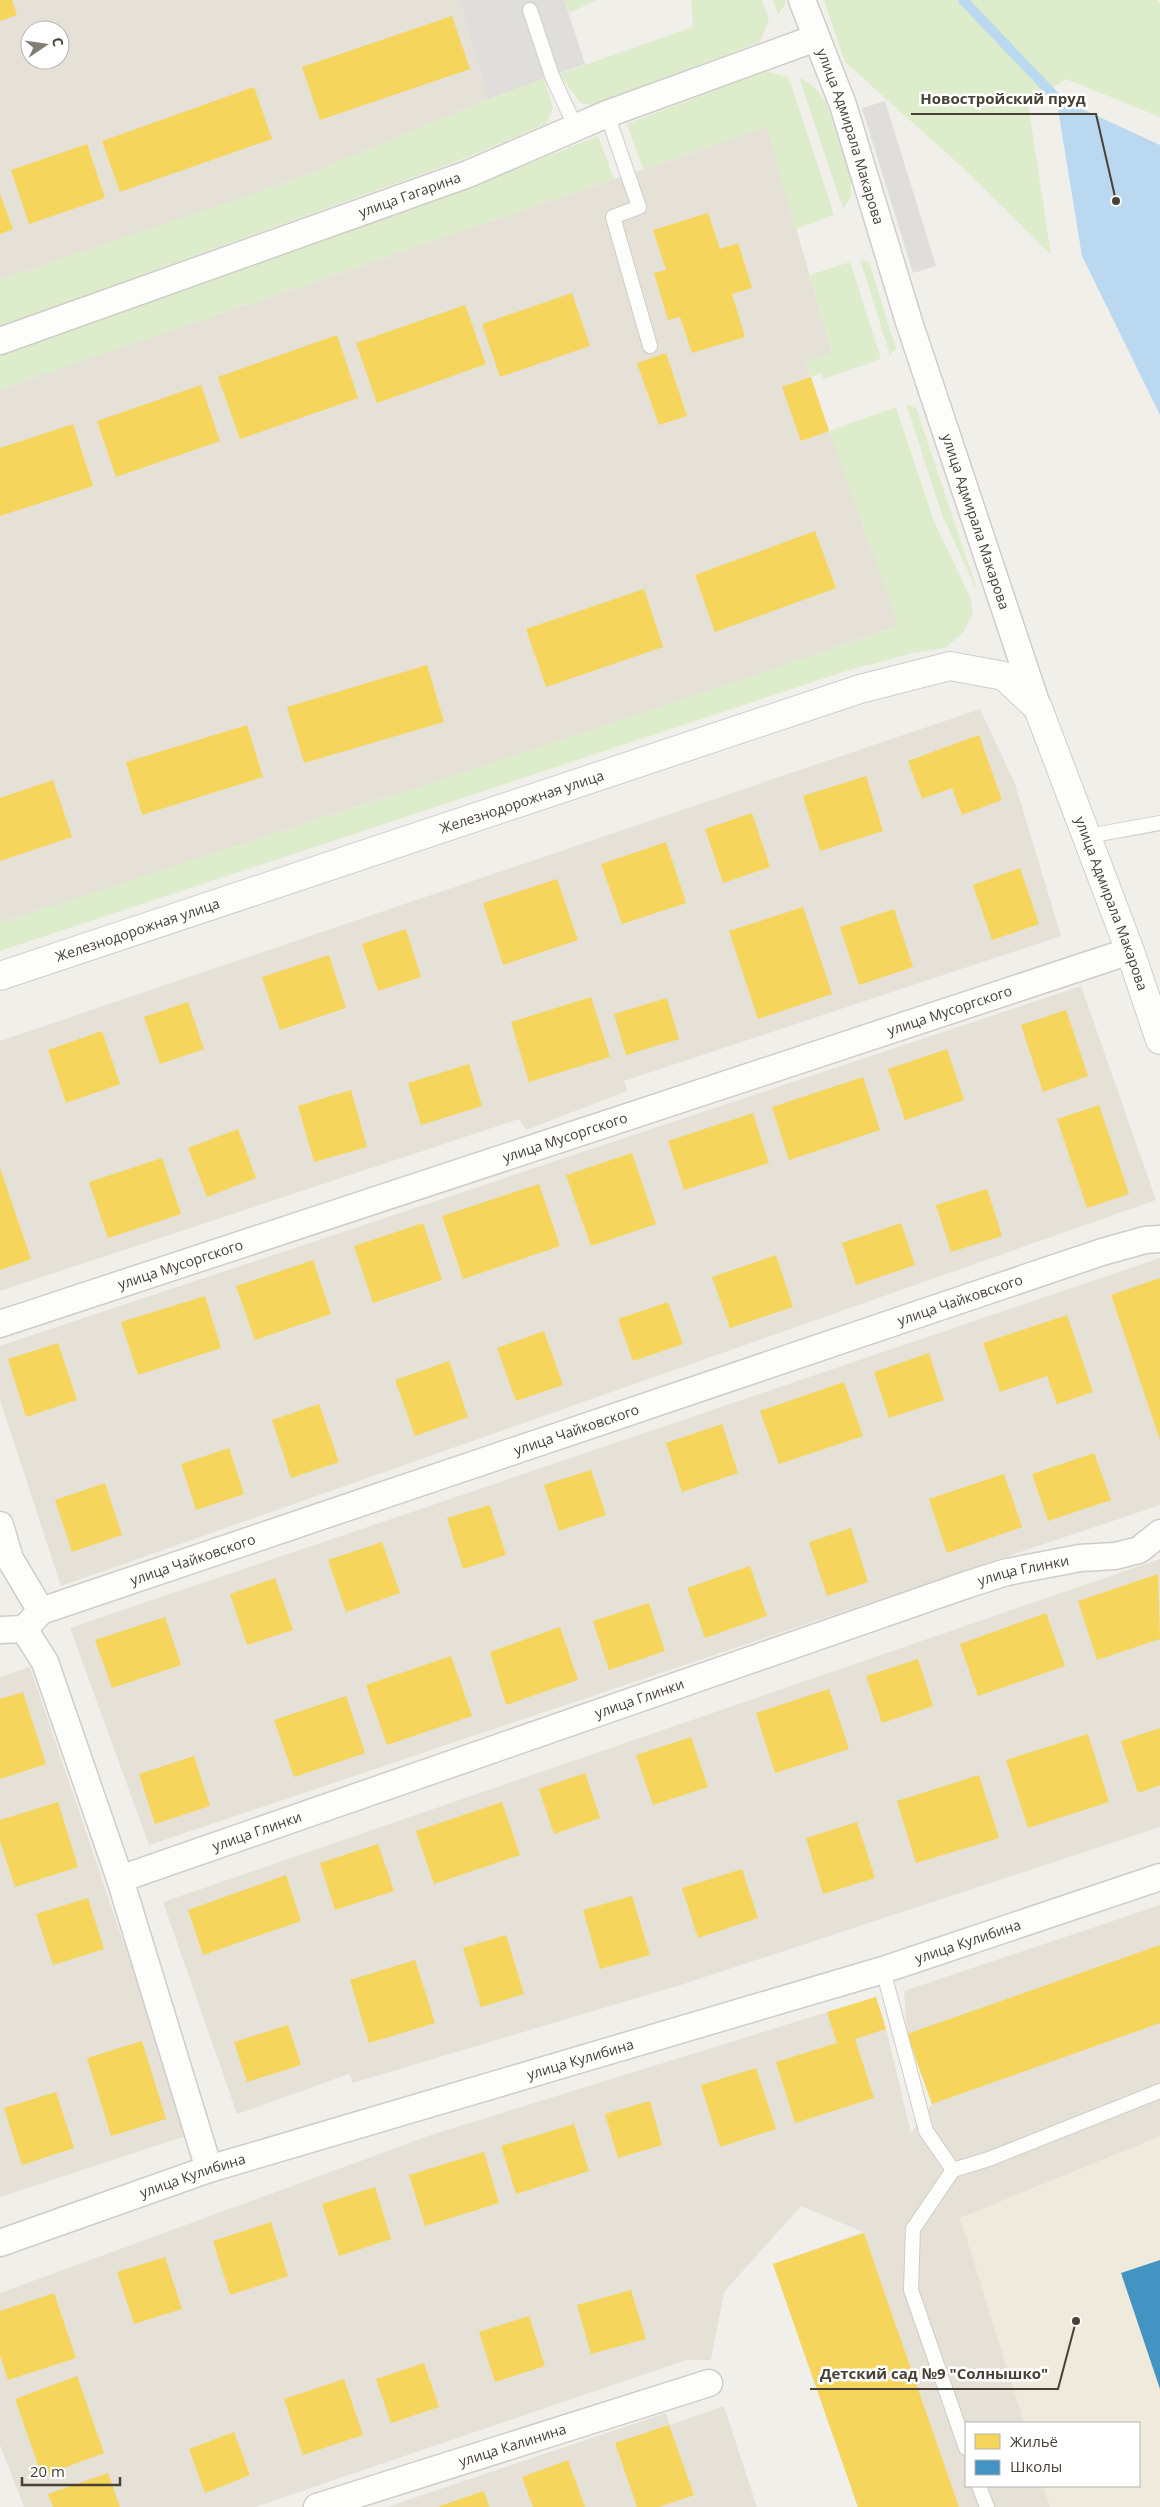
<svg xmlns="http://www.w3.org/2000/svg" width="1160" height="2507" viewBox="0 0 1160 2507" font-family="'Open Sans',sans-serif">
<rect width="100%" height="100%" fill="#f1efea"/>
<g fill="#e5e1d7" fill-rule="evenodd">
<path d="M 0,0 L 459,0 L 488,99 L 305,176 L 0,280 ZM 30,30 L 60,30 L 60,60 L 30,60 Z"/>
<polygon points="767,127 832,353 805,363 899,626 513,756 0,923 0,389"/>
<polygon points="980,709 1015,784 1061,936 624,1081 627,1091 526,1130 519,1119 0,1291 0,1041"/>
<polygon points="1081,986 1156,1200 61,1586 0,1400 0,1346"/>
<polygon points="1160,1258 1160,1505 149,1845 70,1628"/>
<polygon points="1160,1559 1160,1827 687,1983 353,2083 349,2074 237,2114 163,1902"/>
<polygon points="30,1667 189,2135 0,2197 0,1677"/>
<path d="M 1160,1905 L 1160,2507 L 858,2507 L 773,2264 L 863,2232 L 801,2206 L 724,2292 L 711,2360 L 686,2360 L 255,2507 L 24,2507 L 0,2445 L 0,2293 L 434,2134 L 876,1997 L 886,2029 L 911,2133 L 932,2104 L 907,2034 L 904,1991 ZM 966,2423 L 1139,2423 L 1139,2486 L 966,2486 Z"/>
<polygon points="724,2406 757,2507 387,2507 666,2413 670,2425"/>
</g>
<polygon fill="#efeadc" points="1160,2136 1160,2507 1050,2507 1043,2486 1139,2486 1139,2423 1024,2423 960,2218"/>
<g fill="#ddecca">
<polygon points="564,0 597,0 569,13"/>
<polygon points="691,0 762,0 769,19 760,42 592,105 581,103 559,74 693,27"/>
<polygon points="773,0 785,0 786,3 778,15"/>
<polygon points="824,0 1156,0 1160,4 1160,117 1066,79 1028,103 1051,255 961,166 845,62"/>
<polygon points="765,71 787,77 790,81 834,215 795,229 767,127 643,169 627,124"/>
<polygon points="799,77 814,87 826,102 851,179 851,197 843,209"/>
<polygon points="544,79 553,108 546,124 466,158 0,326 0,280 305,176 488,99"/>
<polygon points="598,136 614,179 0,389 0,355 478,184"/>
<polygon points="860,259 869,262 896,349 890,355"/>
<polygon points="850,262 881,359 823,379 821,373 811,377 805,363 832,352 810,275"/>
<polygon points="906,404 916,408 978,593 943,517"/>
<polygon points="896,407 934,521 970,597 973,613 963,633 945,648 913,653 846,671 0,951 0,923 513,756 899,626 829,431"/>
</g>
<g fill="#e0deda">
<polygon points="459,0 564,0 585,64 488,99"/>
<polygon points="885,101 936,266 913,273 862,108"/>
</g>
<polygon fill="#bad9f0" points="1056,97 1160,145 1160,415 1082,256"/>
<g fill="#f6d55c">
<polygon points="0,0 12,0 17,15 0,21"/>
<polygon points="452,16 470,69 320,120 302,67"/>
<polygon points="254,87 272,139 120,192 102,141"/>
<polygon points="87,144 105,198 29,224 11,170"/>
<polygon points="0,194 13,229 0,234"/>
<polygon points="708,213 720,249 738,243 752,288 732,294 745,337 692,353 680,317 668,320 654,273 666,270 653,230"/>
<polygon points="572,293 590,346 500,377 482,324"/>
<polygon points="465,305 486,364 377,403 356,343"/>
<polygon points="337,335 358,398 240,439 218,377"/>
<polygon points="666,353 687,416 659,425 637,363"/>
<polygon points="811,377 829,431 801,441 782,387"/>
<polygon points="201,385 220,441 116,477 97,421"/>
<polygon points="73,424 93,486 0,516 0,448"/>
<polygon points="815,531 836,588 715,632 695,575"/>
<polygon points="644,589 663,647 546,687 526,629"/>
<polygon points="427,665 444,722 304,763 287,707"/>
<polygon points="247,725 263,777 142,815 126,762"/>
<polygon points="979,735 1002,800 962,815 952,788 922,799 908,761"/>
<polygon points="866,776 883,831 820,851 803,796"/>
<polygon points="53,780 72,837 0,861 0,798"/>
<polygon points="752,813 770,867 723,883 705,829"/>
<polygon points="666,842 686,903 622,924 601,864"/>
<polygon points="1020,868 1039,924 992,940 973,885"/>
<polygon points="557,879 578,940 503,965 483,903"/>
<polygon points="803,907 832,994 758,1019 729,931"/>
<polygon points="894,909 913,967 859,985 840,927"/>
<polygon points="406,929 421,977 378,991 362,944"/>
<polygon points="329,955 346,1008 280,1030 262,977"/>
<polygon points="591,997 610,1057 529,1082 511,1022"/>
<polygon points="667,998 679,1039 626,1055 614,1014"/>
<polygon points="188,1002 204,1049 160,1064 144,1017"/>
<polygon points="1066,1010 1088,1076 1043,1092 1021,1025"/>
<polygon points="102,1031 120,1084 66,1103 48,1050"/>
<polygon points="947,1049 964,1100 905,1120 888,1069"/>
<polygon points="469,1064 482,1106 421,1125 408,1083"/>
<polygon points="863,1077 880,1130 789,1160 772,1107"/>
<polygon points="351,1090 367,1147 314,1162 298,1106"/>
<polygon points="1099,1105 1129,1194 1087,1208 1057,1119"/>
<polygon points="753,1113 769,1163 684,1190 668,1141"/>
<polygon points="238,1129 256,1178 207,1197 188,1148"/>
<polygon points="632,1153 656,1224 591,1246 566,1175"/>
<polygon points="162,1158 181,1214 108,1238 89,1182"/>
<polygon points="0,1168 31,1259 0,1270"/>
<polygon points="539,1184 560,1246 463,1279 442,1216"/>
<polygon points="987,1189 1002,1236 951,1252 936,1205"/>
<polygon points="423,1223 442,1280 373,1303 354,1246"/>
<polygon points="901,1223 915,1265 856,1285 842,1243"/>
<polygon points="776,1255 793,1307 730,1328 712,1277"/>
<polygon points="313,1260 331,1314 255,1340 236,1286"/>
<polygon points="1160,1278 1160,1440 1111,1295"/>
<polygon points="205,1296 221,1348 138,1375 121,1322"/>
<polygon points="668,1302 683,1344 633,1361 618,1319"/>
<polygon points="1067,1315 1093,1392 1057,1404 1047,1376 1000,1392 983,1343"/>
<polygon points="544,1331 563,1385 516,1401 497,1348"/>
<polygon points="58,1343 77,1400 26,1417 8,1359"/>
<polygon points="929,1353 944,1400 889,1418 874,1372"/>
<polygon points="449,1361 468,1417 415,1436 395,1380"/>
<polygon points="844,1382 863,1436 779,1464 760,1411"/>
<polygon points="319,1404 339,1462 291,1478 272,1420"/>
<polygon points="722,1424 738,1473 682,1492 666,1443"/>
<polygon points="229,1448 244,1494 196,1510 181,1464"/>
<polygon points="1094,1453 1111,1500 1048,1521 1032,1474"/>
<polygon points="591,1470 606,1515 559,1531 544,1485"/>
<polygon points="1004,1474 1022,1527 947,1553 929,1499"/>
<polygon points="105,1483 122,1535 72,1552 55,1500"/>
<polygon points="490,1505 506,1555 463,1569 447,1518"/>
<polygon points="851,1528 868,1582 827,1596 809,1542"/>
<polygon points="382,1542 400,1593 346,1612 328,1560"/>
<polygon points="750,1566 767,1616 705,1638 687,1588"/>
<polygon points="1158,1574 1160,1639 1097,1660 1078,1601"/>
<polygon points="275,1578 293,1630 247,1645 230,1594"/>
<polygon points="649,1603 665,1651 609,1670 593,1621"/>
<polygon points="1046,1613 1065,1666 978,1696 960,1644"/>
<polygon points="165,1617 181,1665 112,1688 95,1640"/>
<polygon points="560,1627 578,1680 506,1705 490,1652"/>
<polygon points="451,1656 472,1716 387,1745 366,1685"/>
<polygon points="918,1659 933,1706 882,1723 866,1676"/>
<polygon points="829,1689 849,1749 775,1773 756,1713"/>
<polygon points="23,1692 46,1764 0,1779 0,1699"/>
<polygon points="346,1696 365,1753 294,1777 274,1720"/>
<polygon points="1160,1728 1160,1785 1138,1793 1121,1741"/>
<polygon points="1088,1734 1109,1802 1028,1828 1006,1760"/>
<polygon points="691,1737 708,1787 653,1805 636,1755"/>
<polygon points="194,1756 210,1806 155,1824 139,1774"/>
<polygon points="585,1773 600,1818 554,1834 539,1789"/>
<polygon points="979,1775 999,1838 916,1863 897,1801"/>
<polygon points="58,1802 78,1867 15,1887 0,1841 0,1820"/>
<polygon points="502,1802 520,1855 434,1884 416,1831"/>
<polygon points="857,1822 875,1878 823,1894 806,1838"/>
<polygon points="378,1844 394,1891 335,1910 320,1863"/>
<polygon points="742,1869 758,1918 698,1938 682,1888"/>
<polygon points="286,1875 301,1921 203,1955 188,1910"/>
<polygon points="632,1896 650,1955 600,1969 583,1910"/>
<polygon points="88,1898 104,1949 53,1965 36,1914"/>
<polygon points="506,1935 524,1994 481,2007 463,1948"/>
<polygon points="1160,1945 1160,2023 932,2104 907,2034"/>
<polygon points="415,1960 435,2023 369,2043 350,1980"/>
<polygon points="876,1997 886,2029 855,2039 874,2098 795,2123 776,2062 837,2043 827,2012"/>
<polygon points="288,2025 301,2065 247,2082 234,2042"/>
<polygon points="142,2041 166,2119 111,2136 87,2058"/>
<polygon points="756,2068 776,2129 720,2147 701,2085"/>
<polygon points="56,2092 74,2148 22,2165 4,2108"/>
<polygon points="650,2101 662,2145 618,2158 605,2114"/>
<polygon points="574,2124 589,2171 516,2194 501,2146"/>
<polygon points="484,2152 499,2203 425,2226 409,2175"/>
<polygon points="375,2187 391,2239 339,2256 322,2204"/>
<polygon points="271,2222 288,2276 230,2295 213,2241"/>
<polygon points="864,2233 879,2277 959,2507 858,2507 773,2264"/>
<polygon points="165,2257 182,2309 134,2324 117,2272"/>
<polygon points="631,2290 646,2339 591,2354 577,2305"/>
<polygon points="54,2293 76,2358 8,2380 0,2355 0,2311"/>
<polygon points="529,2316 545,2366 495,2382 479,2332"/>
<polygon points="424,2363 439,2407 391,2423 376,2379"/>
<polygon points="77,2376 104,2453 42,2476 15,2399"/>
<polygon points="344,2379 363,2435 303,2455 284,2399"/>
<polygon points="669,2425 694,2495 659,2507 637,2507 615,2443"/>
<polygon points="234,2432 250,2475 205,2493 189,2449"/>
<polygon points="568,2460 585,2507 533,2507 522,2477"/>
<polygon points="108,2473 120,2507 53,2507 48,2494"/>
<polygon points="484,2491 489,2507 437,2507"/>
</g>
<polygon fill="#4393c3" points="1160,2260 1160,2389 1121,2273"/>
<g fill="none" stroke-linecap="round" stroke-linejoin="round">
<polyline stroke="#bad9f0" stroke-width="10" points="963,0 1064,106"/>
<g stroke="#cfcdc7" stroke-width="16">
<g id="service">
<polyline points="530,10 552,76 576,128"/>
<polyline points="607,114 639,207 613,217 650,346"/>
<polyline points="1088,836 1160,823"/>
<polyline points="883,1970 926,2131 953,2170 913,2229 911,2290 966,2448"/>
<polyline points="953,2170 989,2159 1160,2091"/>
<polyline points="979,2486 987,2507"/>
</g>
</g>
<g stroke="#cfcdc7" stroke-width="29">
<g id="minor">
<path id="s1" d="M 802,0 L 843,105 L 909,322 L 1038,708"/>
<path id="s2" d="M 0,341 L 468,174 L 607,114 L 816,38"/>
<path id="s3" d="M 0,1324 L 1130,951"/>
<polyline points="0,1525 10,1559 41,1611"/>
<polyline points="24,1629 45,1662 120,1879 209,2169"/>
<path id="s4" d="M 0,1630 L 24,1629 L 41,1611 L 1102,1252 L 1145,1240 L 1160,1239"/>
<path id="s5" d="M 120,1879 L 969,1584 L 1007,1572 L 1080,1558 L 1115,1556 L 1139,1550 L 1160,1533"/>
<path id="s6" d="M 0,2243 L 209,2169 L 883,1970 L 1160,1877"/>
<path id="s7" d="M 317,2507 L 709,2383"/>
</g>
</g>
<g stroke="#cfcdc7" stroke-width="30">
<g id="tertiary">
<path id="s8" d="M 0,976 L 860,689 L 950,666 L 1004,676 L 1038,708 L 1130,951 L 1160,1040"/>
</g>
</g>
<use href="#service" stroke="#fdfdfc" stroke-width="14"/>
<use href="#minor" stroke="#fdfdfc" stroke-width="26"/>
<use href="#tertiary" stroke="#fdfdfc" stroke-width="28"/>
</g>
<g text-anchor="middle" stroke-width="5" stroke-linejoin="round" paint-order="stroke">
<g font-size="14" fill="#474136" stroke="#fff">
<text dy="5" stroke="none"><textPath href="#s1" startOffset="145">улица Адмирала Макарова</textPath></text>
<text dy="5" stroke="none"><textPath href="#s2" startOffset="435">улица Гагарина</textPath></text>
<text dy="5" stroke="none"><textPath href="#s1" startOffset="550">улица Адмирала Макарова</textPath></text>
<text dy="5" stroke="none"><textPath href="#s8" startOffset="550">Железнодорожная улица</textPath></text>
<text dy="5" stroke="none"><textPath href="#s8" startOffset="1310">улица Адмирала Макарова</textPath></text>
<text dy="5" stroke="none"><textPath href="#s8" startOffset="145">Железнодорожная улица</textPath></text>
<text dy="5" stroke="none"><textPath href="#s3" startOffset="1000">улица Мусоргского</textPath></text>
<text dy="5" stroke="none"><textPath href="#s3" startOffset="595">улица Мусоргского</textPath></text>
<text dy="5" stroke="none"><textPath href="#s3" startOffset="190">улица Мусоргского</textPath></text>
<text dy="5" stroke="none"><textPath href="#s4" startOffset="1019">улица Чайковского</textPath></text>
<text dy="5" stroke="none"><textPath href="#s4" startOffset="614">улица Чайковского</textPath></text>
<text dy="5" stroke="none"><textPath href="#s4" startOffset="209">улица Чайковского</textPath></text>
<text dy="5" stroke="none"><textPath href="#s5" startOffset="955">улица Глинки</textPath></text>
<text dy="5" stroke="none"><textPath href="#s5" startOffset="550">улица Глинки</textPath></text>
<text dy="5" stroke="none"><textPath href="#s5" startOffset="145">улица Глинки</textPath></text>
<text dy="5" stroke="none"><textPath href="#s6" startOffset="1014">улица Кулибина</textPath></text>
<text dy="5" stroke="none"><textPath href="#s6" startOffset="609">улица Кулибина</textPath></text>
<text dy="5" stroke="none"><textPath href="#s6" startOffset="204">улица Кулибина</textPath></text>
<text dy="5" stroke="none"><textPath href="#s7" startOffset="205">улица Калинина</textPath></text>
</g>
</g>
<path fill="none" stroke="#474136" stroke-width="2" d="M1116 201L1096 114H911M1076 2321L1058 2389H810"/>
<g fill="#474136" stroke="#fff" stroke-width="2">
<circle cx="1116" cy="201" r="5"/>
<circle cx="1076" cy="2321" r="5"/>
</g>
<g font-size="15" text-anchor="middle" font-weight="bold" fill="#474136" stroke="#fff" stroke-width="5" stroke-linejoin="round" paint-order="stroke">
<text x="1003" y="104">Новостройский пруд</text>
<text x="934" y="2379">Детский сад №9 "Солнышко"</text>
</g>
<rect x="965" y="2422" width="175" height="65" fill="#ffffff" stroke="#b5b3af"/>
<rect x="975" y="2434" width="25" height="15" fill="#f6d55c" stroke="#b5b3af"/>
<text x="1010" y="2447" font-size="15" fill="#474136">Жильё</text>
<rect x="975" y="2460" width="25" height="15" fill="#4393c3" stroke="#b5b3af"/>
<text x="1010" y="2472" font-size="15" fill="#474136">Школы</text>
<g transform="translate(45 45) rotate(77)"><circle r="24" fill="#ffffff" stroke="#b5b3af"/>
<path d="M0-4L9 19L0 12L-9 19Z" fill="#827e75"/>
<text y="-8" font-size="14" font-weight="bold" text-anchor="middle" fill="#474136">С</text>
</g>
<path d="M22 2477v8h98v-8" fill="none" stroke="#474136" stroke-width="2.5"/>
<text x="30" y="2477" font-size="15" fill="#474136" stroke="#ffffff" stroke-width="4" paint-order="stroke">20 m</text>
</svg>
